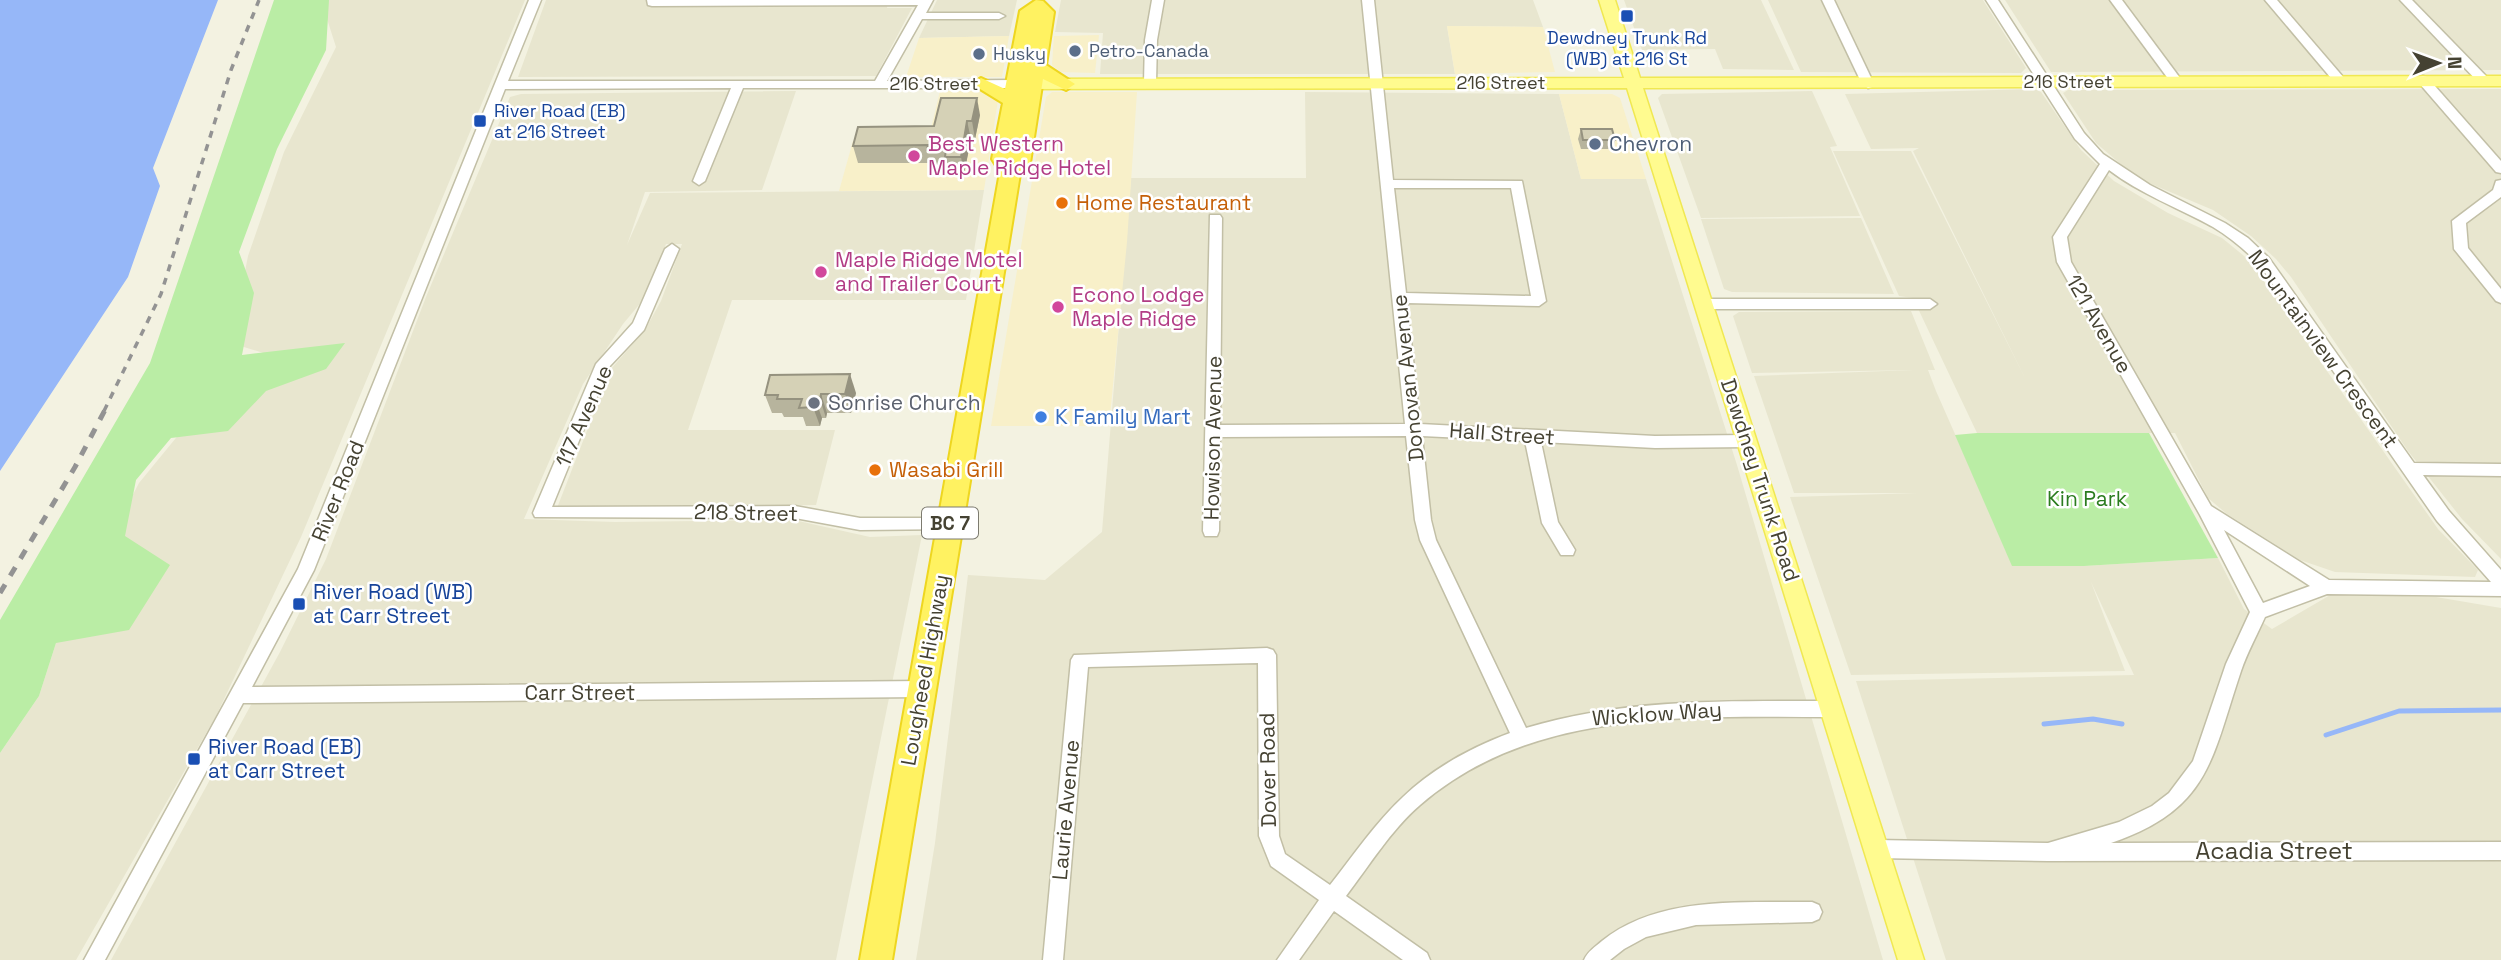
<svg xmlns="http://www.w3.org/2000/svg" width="2501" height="960" viewBox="0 0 2501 960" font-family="'Space Grotesk',sans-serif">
<rect width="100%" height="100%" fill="#f3f2e1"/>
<g fill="#e8e6cf">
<polygon points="321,0 525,0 301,537 216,716 76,960 0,960 0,753 39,696 56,643 139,483 180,433 273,356 231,343 248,256 284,152 336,47"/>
<polygon points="546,0 888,0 887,8 912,8 876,76 518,77"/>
<polygon points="937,0 1017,0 1009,36 919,38"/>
<polygon points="1061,0 1533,0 1543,27 1447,26 1455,74 1100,74 1103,33 1055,32"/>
<polygon points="1624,0 1761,0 1794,70 1723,69 1715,49 1642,50"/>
<polygon points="1768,0 1983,0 2026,68 2021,73 1801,72"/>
<polygon points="2005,0 2501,0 2501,70 2051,72"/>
<polygon points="2035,89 2041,92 2081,150 2114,181 2168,213 2222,238 2249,260 2438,529 2478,570 2475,577 2335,572 2300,560 2227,514 2208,498 2175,433 1977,433 1913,298 1899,296 1833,151 1911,151 2025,378 1913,151 1919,148 1871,149 1845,94"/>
<polygon points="2501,89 2501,559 2462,519 2408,451 2291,277 2276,259 2251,236 2213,210 2137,178 2096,143 2063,93 2068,90"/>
<polygon points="796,91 762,190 645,192 627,245 650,193 984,190 966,300 732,300 688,430 835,430 816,505 557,508 611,369 645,330 661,301 682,244 666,244 643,300 623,324 583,384 524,519 615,522 794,520 870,537 922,535 836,960 111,960 280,652 326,559 426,297 510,97 521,94"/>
<polygon points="1812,91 1837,146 1830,147 1860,216 1701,218 1658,98 1662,94"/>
<polygon points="1305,92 1559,94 1581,179 1646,179 1737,465 1883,960 916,960 935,843 968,575 1045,580 1102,532 1131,178 1306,178"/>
<polygon points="1861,218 1894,294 1732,292 1724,289 1701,219"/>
<polygon points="1911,311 1935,370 1928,370 1936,391 1981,493 2084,566 2218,558 2244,609 2272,629 2332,594 2436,597 2501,608 2501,960 1946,960 1856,681 2134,675 2091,582 2125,671 1851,675 1790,497 1917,493 1794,493 1754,376 1913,370 1752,373 1733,316 1739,312"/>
</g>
<g fill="#f8f0c9">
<polygon points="1447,26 1543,27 1555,72 1455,74"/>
<polygon points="1099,35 1095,73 1061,72 1052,65 1054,36"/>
<polygon points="1009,36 1002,77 906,77 919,38"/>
<polygon points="940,91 985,91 998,100 984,190 839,191 853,141 928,141"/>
<polygon points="1052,92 1137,92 1127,242 1109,426 991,426 1046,97"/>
<polygon points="1559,94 1612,94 1620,98 1646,179 1581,179"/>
</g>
<g fill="#baeda5">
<polygon points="274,0 329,0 326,50 277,149 239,252 254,293 242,355 345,343 326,369 266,391 228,431 171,438 136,480 125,536 170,565 129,630 56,643 39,696 0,753 0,620 150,363"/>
<polygon points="1977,433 2149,433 2218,558 2084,566 2012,566 1955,435"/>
</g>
<polygon fill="#96b7f8" points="0,0 218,0 153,168 160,186 128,277 0,471"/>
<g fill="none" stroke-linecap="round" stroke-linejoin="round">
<g stroke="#96b7f8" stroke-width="5">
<polyline points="2044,724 2093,719 2122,724"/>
<polyline points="2326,735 2399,711 2501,710"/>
</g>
<g stroke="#c2bfa6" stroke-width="3">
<g id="minor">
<polygon points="529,0 541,0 508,81 875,81 918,5 652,6 648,5 647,0 933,0 926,13 999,13 1005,16 999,19 922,19 887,81 1015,80 1021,84 1015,88 743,88 705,181 699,185 693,181 731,88 505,89 314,570 252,687 922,681 928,684 931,689 928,694 922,697 243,703 105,960 84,960 298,569"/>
<polygon points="1152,0 1164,0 1157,40 1156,83 1150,87 1144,83 1145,40"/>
<path d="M 1362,0 L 1374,0 L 1393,180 L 1522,181 L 1546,301 L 1539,306 L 1407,303 L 1420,424 L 1655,436 L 1748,435 L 1756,441 L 1748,447 L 1655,448 L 1541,442 L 1558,522 L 1575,550 L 1573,555 L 1561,555 L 1542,523 L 1525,441 L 1422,436 L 1431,520 L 1436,540 L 1526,728 C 1626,698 1729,701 1832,701 L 1838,703 L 1841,709 L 1838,715 L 1832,717 C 1691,717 1533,707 1420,805 C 1391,830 1369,866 1346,896 L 1427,953 L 1430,960 L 1403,960 L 1334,911 L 1299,960 L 1277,960 L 1319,900 L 1271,866 L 1259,836 L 1258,663 L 1088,667 L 1063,960 L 1043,960 L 1071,660 L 1074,655 L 1267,648 L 1273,650 L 1276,655 L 1279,836 L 1285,854 L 1330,885 C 1353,856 1376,822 1403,797 C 1432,769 1472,747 1510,733 L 1420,540 L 1415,520 L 1406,436 L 1220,437 L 1219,531 L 1217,536 L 1205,536 L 1203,531 L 1210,215 L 1220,215 L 1222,218 L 1220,425 L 1405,424 ZM 1394,188 L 1511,188 L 1531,296 L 1406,293 Z"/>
<polygon points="1822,0 1834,0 1874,84 1872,87 1868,88 1862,84"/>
<path d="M 1986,0 L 1998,0 L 2084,133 L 2103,154 L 2150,185 L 2225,223 L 2248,238 L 2269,258 L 2414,463 L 2501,464 L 2501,476 L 2423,475 L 2449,511 L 2501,570 L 2501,596 L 2327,594 L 2265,617 C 2257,635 2247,653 2241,671 C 2211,760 2210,809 2111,843 L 2501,842 L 2501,860 L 2048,861 L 1876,858 L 1869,855 L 1866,849 L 1869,843 L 1876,840 L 2048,843 L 2119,822 L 2152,806 L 2169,793 L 2193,761 L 2226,664 L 2250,612 L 2200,515 L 2057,262 L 2053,237 L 2100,164 L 2075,139 ZM 2109,170 C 2140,194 2179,208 2213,227 C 2230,237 2245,250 2259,264 L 2437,521 L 2491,582 L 2329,580 L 2211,506 L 2071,262 L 2067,237 ZM 2224,530 L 2310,586 L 2263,603 Z"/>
<polygon points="2110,0 2122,0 2180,78 2180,84 2172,84"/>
<polygon points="2265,0 2277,0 2344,78 2344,84 2336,84"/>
<polygon points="2400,0 2412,0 2488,78 2488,84 2480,84"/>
<polygon points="2423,76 2427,77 2501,161 2501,173 2496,172 2419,83 2419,77"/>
<polygon points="2501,180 2501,197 2466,223 2468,248 2501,289 2501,303 2496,301 2454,249 2452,221 2493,190 2496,181"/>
<polygon points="672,244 679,249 644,330 609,367 552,507 795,506 860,518 950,518 956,519 958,524 956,529 860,530 795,518 535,517 533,513 596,364 633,323 665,249"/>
<polygon points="1704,299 1930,299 1937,304 1930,309 1704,309 1697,304"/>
<path d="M 1812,902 L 1819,905 L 1822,912 L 1819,919 L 1812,922 L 1696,925 L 1646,937 L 1624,949 L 1610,960 L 1584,960 C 1588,951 1595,947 1602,941 C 1659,895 1743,903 1812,902 Z"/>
</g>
</g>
<g stroke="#f0e852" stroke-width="3">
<polygon id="major" points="1599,0 1615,0 1640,78 2501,76 2501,86 1643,88 1924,960 1898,960 1627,88 1016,89 1008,84 1016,79 1624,78"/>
</g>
<g stroke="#eed620" stroke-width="4">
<polygon id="highway" points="1036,0 1043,1 1054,12 1046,65 1075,84 1066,90 1043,79 1030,163 1020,174 892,960 860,960 1000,172 992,159 1003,103 972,84 981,78 1005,89 1020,11"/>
</g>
<use href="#minor" fill="#fff" fill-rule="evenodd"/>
<use href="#major" fill="#fffb8f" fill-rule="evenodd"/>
<use href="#highway" fill="#fff261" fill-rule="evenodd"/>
<polyline stroke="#939393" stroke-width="3.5" stroke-dasharray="7 7" stroke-linecap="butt" points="104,411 161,294 231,70 259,0"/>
<polyline stroke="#939393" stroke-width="5" stroke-dasharray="10 10" stroke-linecap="butt" points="0,593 75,467 105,410"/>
</g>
<g fill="#b7b49d">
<polygon points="980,115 975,139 971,139 964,174 949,174 947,167 931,167 930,163 858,163 853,146"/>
<polygon points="1581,129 1615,140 1613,149 1581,149 1578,139"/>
<polygon points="856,393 851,413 827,413 826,418 822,418 820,426 806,426 803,417 784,417 782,413 772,413 765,395"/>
</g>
<g fill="#95927f">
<polygon points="977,98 980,115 975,139 972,121"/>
<polygon points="967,121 971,139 964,174 961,157"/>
<polygon points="850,374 856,393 851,413 845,394"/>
<polygon points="821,394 827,413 826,418 820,399"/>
<polygon points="815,399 822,418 820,426 813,407"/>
</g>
<g fill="#d5d1b6" stroke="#95927f" stroke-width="2">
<polygon points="941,98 977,98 972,121 967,121 961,157 945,157 946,149 927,150 928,145 853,146 858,127 934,126"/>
<polygon points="1581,129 1612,129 1615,140 1583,140"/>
<polygon points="850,374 845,394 821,394 820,399 815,399 813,407 799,408 802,399 777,399 778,395 765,395 770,375"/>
</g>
<g fill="#1a4fb4" stroke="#fff" stroke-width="2.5">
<rect x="1620" y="9" width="14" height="14" rx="3.5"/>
<rect x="473" y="114" width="14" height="14" rx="3.5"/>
<rect x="292" y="597" width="14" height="14" rx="3.5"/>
<rect x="187" y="752" width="14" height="14" rx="3.5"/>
</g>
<g fill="#5c6f8a" stroke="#fff" stroke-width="2.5">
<circle cx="1075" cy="51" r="7"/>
<circle cx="979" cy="54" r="7"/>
<circle cx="1595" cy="144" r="7"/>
</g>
<g fill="#d1479c" stroke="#fff" stroke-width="2.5">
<circle cx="914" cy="156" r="7"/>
<circle cx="821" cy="272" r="7"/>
<circle cx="1058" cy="307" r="7"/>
</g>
<g fill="#e8710a" stroke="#fff" stroke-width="2.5">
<circle cx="1062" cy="203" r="7"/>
<circle cx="875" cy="470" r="7"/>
</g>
<circle fill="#6b7280" stroke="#fff" stroke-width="2.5" cx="814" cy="403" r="7"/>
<circle fill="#3f7fe0" stroke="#fff" stroke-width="2.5" cx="1041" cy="417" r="7"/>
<g text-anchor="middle" stroke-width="5" stroke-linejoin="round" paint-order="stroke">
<g font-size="18" fill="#164399" stroke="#fff">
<text x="1627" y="44">Dewdney Trunk Rd<tspan x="1627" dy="21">(WB) at 216 St</tspan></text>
<text x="494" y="117" text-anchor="start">River Road (EB)<tspan x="494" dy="21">at 216 Street</tspan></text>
</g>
<g font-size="18" fill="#4e5e75" stroke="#fff" text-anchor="start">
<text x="1089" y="57">Petro-Canada</text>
<text x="993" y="60">Husky</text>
</g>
<g font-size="18" fill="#454232" stroke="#fff">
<text x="2068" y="88">216 Street</text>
<text x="1501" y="89">216 Street</text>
<text x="934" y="90">216 Street</text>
</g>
<rect fill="#fff" stroke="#7d7b70" stroke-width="2" x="922" y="507.5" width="56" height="31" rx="5"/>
<g font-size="19" font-weight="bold" fill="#454232">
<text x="950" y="530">BC 7</text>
</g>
<g font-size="21" fill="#b23c85" stroke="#fff" text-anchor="start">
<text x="928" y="151">Best Western<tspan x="928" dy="24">Maple Ridge Hotel</tspan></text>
<text x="835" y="267">Maple Ridge Motel<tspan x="835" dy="24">and Trailer Court</tspan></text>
<text x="1072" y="302">Econo Lodge<tspan x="1072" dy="24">Maple Ridge</tspan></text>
</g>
<g font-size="21" fill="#4e5e75" stroke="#fff" text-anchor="start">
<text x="1609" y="151">Chevron</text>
</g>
<g font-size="21" fill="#c56008" stroke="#fff" text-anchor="start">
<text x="1076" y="210">Home Restaurant</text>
<text x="889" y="477">Wasabi Grill</text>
</g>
<g font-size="21" fill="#454232" stroke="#fff">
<text transform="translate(2099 324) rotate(60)" y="7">121 Avenue</text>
<text transform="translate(2323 349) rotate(54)" y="7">Mountainview Crescent</text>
<text transform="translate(1408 378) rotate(-96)" y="7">Donovan Avenue</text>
<text transform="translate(584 416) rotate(-66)" y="7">117 Avenue</text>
<text transform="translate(1502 434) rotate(4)" y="7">Hall Street</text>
<text transform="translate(1213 438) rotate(-89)" y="7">Howison Avenue</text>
<text transform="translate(1760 480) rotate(72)" y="7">Dewdney Trunk Road</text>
<text transform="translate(338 491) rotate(-68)" y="7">River Road</text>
<text transform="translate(746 513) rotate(1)" y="7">218 Street</text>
<text transform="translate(925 670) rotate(-80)" y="7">Lougheed Highway</text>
<text x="580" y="700">Carr Street</text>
<text transform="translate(1657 714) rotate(-4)" y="7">Wicklow Way</text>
<text transform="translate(1268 770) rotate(-91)" y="7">Dover Road</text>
<text transform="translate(1066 810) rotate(-85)" y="7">Laurie Avenue</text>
</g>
<g font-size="21" fill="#5b616d" stroke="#fff" text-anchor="start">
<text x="828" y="410">Sonrise Church</text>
</g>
<g font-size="21" fill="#366cbe" stroke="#fff" text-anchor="start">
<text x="1055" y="424">K Family Mart</text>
</g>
<g font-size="21" fill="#2b7c1f" stroke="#fff">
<text x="2087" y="506">Kin Park</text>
</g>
<g font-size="21" fill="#164399" stroke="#fff" text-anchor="start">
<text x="313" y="599">River Road (WB)<tspan x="313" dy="24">at Carr Street</tspan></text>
<text x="208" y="754">River Road (EB)<tspan x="208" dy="24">at Carr Street</tspan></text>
</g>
<g font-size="24" fill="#454232" stroke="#fff">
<text x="2274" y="859">Acadia Street</text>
</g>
</g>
<g transform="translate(2438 63) rotate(89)" stroke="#ffffff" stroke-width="5" paint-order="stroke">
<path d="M0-5L12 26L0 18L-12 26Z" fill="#454232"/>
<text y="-10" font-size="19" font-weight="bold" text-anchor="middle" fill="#454232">N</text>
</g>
</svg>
